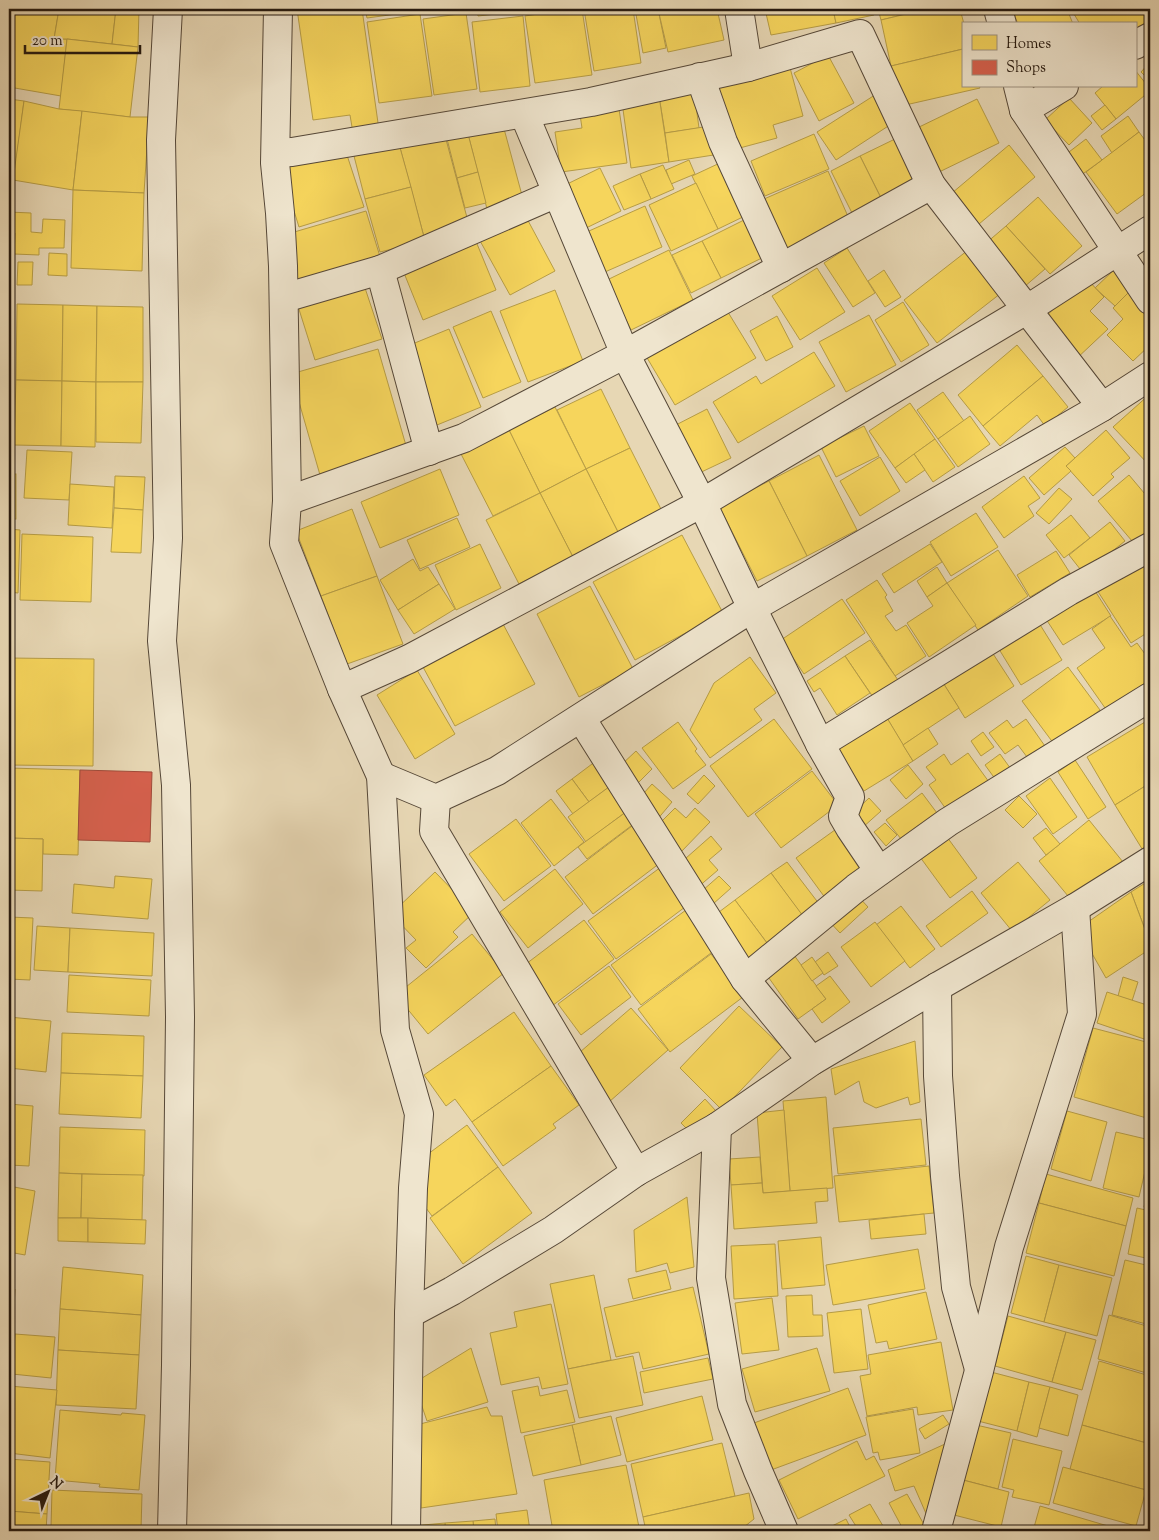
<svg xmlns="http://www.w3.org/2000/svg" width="1159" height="1540" viewBox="0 0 1159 1540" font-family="'Sorts Mill Goudy',serif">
<rect width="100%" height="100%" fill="#e7d7b4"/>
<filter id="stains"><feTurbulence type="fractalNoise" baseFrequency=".004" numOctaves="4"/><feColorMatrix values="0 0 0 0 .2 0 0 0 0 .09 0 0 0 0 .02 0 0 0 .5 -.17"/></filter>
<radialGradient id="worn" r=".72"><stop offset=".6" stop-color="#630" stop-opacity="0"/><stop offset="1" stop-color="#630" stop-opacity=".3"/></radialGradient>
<g fill="#f6d55c" stroke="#b79d45">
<polygon points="13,9 59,9 54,39 67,39 61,96 9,87 9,34"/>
<polygon points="59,9 116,9 112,44 67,39 54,39"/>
<polygon points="116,9 139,9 138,47 112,44"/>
<polygon points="297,9 362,9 379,130 353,133 350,115 313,120"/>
<polygon points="365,9 418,9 419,11 367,18"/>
<polygon points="477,9 515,9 515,12 478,16"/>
<polygon points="521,9 551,9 521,13"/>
<polygon points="571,9 582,9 592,75 535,83 525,16"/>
<polygon points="584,9 633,9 641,63 594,71"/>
<polygon points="635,9 658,9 666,48 643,53"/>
<polygon points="658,9 717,9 724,40 668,52"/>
<polygon points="765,9 833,9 836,23 771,35"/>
<polygon points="833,9 873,9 874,15 836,23"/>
<polygon points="878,9 927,9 881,20"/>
<polygon points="927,9 960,9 964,24 963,24 963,49 891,66 881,20"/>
<polygon points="1012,9 1067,9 1073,24 1018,24"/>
<polygon points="1071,9 1150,9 1150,24 1135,33 1135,24 1080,24"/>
<polygon points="466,13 477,89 434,95 423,19"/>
<polygon points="420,14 432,96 379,103 367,22"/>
<polygon points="523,16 530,86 480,92 472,22"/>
<polygon points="67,39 138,47 130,117 59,109"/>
<polygon points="963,49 963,86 979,86 980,88 901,106 891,66"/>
<polygon points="828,55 854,103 819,121 794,73"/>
<polygon points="1150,62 1150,81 1141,72"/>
<polygon points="789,64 803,116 773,125 777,138 736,149 709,85"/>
<polygon points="1135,70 1150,89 1150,91 1116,119 1095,93 1103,86 1135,86"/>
<polygon points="694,91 699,128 665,133 659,96"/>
<polygon points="878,93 896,121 836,160 817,132"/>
<polygon points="659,96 669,162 631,168 622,102"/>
<polygon points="1069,98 1092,123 1069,145 1045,120"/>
<polygon points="9,99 24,101 15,170 9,169"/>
<polygon points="977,99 999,143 937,173 915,129"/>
<polygon points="24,101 59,109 82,111 73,190 13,180"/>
<polygon points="618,102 627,163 561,172 555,132 582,128 579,108"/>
<polygon points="1105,105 1116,119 1102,130 1091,116"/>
<polygon points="82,111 130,117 149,117 144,193 73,190"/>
<polygon points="1128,116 1139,132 1112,153 1101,136"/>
<polygon points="503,125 523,199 487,209 468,134"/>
<polygon points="716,125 720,154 669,162 665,133"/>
<polygon points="444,132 469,225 424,237 399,144"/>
<polygon points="1139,132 1150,147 1150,190 1117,214 1086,172"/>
<polygon points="468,134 478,172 457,178 447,139"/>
<polygon points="814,134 829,169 765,196 751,161"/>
<polygon points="895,139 919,185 881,198 860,156"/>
<polygon points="1086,139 1102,160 1080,176 1065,155"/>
<polygon points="399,144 411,187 365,199 354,156"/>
<polygon points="1009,145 1035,177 979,224 952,193"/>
<polygon points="345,149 364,207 299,227 281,169"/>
<polygon points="860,156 881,198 852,213 831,171"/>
<polygon points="689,160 695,174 671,184 666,170"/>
<polygon points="722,162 747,215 718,229 692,176"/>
<polygon points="663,165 674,189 651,199 640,174"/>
<polygon points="600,168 621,211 582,230 561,187"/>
<polygon points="828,171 850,221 786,249 764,199"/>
<polygon points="478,172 486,203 465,208 457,178"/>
<polygon points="640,174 651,199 624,210 613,186"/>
<polygon points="696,183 718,229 671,251 649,205"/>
<polygon points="411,187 425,241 380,252 365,199"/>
<polygon points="73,190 144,193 142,271 71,268"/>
<polygon points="1038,197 1082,246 1050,274 1006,226"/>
<polygon points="645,206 662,247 598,275 580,235"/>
<polygon points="366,211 382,263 300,288 284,235"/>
<polygon points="9,212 31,213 31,232 42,233 43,219 65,220 64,248 39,248 39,255 14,254 15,233 9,232"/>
<polygon points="525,215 555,271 510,295 479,239"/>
<polygon points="748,218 766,256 721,278 702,241"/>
<polygon points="1006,226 1045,269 1024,287 985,244"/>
<polygon points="475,239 496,290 423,320 402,268"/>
<polygon points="702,241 721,278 691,293 672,255"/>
<polygon points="972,247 1005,290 937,343 904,300"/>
<polygon points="847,248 875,293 853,307 824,263"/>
<polygon points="669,250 693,300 631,330 607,280"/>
<polygon points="49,253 67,254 67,276 48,275"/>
<polygon points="18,262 33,262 32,285 17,285"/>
<polygon points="1118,266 1137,284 1115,306 1095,288"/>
<polygon points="817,268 845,312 800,340 772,296"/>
<polygon points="884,270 901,297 885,307 868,281"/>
<polygon points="1086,278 1104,297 1090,311 1108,329 1075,360 1039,323"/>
<polygon points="363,282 382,339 315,360 297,303"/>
<polygon points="1137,284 1150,302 1150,345 1133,361 1107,335 1123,319 1113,308"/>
<polygon points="555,290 583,361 528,382 500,311"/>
<polygon points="903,302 929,345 901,362 875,320"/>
<polygon points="17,304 63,305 62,381 16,380"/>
<polygon points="723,304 756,358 675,405 643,351"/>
<polygon points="63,305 97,306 96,382 62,381"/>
<polygon points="97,306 143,307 143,382 96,382"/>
<polygon points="491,311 521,382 483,398 453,327"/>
<polygon points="9,315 13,316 11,353 9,353"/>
<polygon points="869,315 896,365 846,392 819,342"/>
<polygon points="777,316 793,347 766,361 750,331"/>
<polygon points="449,329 481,407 437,425 405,347"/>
<polygon points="1017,345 1043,376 983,426 958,395"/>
<polygon points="378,349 407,449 320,475 291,374"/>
<polygon points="814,352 835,386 738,443 713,402 756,376 761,384"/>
<polygon points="1043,376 1068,407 1045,426 1037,415 1000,446 983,426"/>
<polygon points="16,380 62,381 61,446 14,445"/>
<polygon points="62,381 96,382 95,447 61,446"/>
<polygon points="96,382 143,382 141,443 96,442"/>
<polygon points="601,389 630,448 586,469 557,410"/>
<polygon points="943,392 964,421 938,439 917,410"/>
<polygon points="1150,394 1150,466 1113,427"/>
<polygon points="910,403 935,439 895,468 869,431"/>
<polygon points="555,407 586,469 540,493 509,430"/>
<polygon points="707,409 731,458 693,476 670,428"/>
<polygon points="970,416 990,444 958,467 938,439"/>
<polygon points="864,426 879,456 836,477 821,447"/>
<polygon points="509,430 540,493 493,516 461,454"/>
<polygon points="1106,430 1130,458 1111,474 1114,477 1093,496 1066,466"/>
<polygon points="935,439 955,467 933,482 914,454"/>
<polygon points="1065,447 1075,458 1066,466 1071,471 1044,495 1029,478"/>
<polygon points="630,448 663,513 619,534 586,469"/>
<polygon points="27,450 72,452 69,500 24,498"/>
<polygon points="914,454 925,470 906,483 895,468"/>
<polygon points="819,455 857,530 807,556 769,481"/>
<polygon points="880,457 900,491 860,516 840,481"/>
<polygon points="440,469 459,515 380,548 361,502"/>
<polygon points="586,469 619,534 573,557 540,493"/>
<rect x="9" y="474" width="7" height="45"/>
<polygon points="1129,475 1150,500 1150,538 1138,548 1098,501"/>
<polygon points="115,476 145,477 143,510 114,508"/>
<polygon points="1024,476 1040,498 1028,506 1034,516 1004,538 982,507"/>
<polygon points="769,481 807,556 757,581 719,506"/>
<polygon points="70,484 114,487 112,528 68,525"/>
<polygon points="1059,488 1072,499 1049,524 1036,513"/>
<polygon points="540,493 573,557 519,584 486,520"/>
<polygon points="114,508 143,510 141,553 111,552"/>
<polygon points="352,509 377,576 321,596 296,531"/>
<polygon points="976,513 998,547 951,576 930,542"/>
<polygon points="1071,515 1090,538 1064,558 1046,535"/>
<polygon points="457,518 470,547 420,569 407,540"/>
<polygon points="1110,522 1125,541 1084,574 1069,555"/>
<polygon points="9,529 20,530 18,593 9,592"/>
<polygon points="22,534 93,537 91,602 20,600"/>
<polygon points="682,535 723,613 635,660 593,582"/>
<polygon points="480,544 501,588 456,610 435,565"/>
<polygon points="930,544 942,562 894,593 882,574"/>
<polygon points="998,550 1028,596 978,630 947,583"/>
<polygon points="1056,551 1070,573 1030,597 1017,575"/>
<polygon points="1150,557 1150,631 1131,643 1097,590"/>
<polygon points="413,559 420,571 428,567 439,584 398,610 380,580"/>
<polygon points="937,567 947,583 927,597 917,581"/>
<polygon points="377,576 403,644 347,664 321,596"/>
<polygon points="877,580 887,595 885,597 893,611 885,616 896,631 906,625 926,656 895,676 846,600"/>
<polygon points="947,583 976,625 929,657 907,623 933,606 927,597"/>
<polygon points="1090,583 1111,616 1063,645 1042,613"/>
<polygon points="439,584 455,609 414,634 398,610"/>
<polygon points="590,586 633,669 579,697 537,614"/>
<polygon points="842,599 865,633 804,674 781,640"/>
<polygon points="1034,615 1062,660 1021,685 994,641"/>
<polygon points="1110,616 1131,647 1137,643 1150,661 1150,686 1110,715 1077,668 1105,648 1092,629"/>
<polygon points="503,624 535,684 455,726 423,667"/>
<polygon points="870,640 898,680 873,697 845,656"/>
<polygon points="988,646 1014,686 965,718 940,678"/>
<polygon points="845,656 870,693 837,715 820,688 814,692 807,681"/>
<polygon points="750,657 776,693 754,709 762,720 710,758 690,730 714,683"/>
<polygon points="9,658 94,659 93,766 9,765"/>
<polygon points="1068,667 1100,710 1054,744 1022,701"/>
<polygon points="417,670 455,734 415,759 377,695"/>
<polygon points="940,678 959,708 903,745 884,713"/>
<polygon points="884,713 913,761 864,791 834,744"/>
<polygon points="774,719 812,769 748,817 710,766"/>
<polygon points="1026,719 1047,749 1030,761 1018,745 1005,754 989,733 1007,720 1013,728"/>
<polygon points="1150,719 1150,783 1115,805 1087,757"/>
<polygon points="678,722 697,749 695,751 706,765 673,789 642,748"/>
<polygon points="928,728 938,744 913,761 903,745"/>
<polygon points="983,732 994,747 981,756 971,741"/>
<polygon points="636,751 652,769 637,784 620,766"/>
<polygon points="968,753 989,782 948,812 929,785 936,780 926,767 944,754 951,765"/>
<polygon points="1000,754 1016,776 1001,787 985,765"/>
<polygon points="1075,760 1106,807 1088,819 1058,772"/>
<polygon points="596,761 613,784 589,802 572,779"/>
<polygon points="908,765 923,784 906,799 890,780"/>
<polygon points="9,768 80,770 78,855 43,854 43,839 9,838"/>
<polygon points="812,771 838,805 781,848 755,814"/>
<polygon points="704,775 715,786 698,804 687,794"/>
<polygon points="1050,778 1077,817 1053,834 1026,796"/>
<polygon points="572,779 589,802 573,814 556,791"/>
<polygon points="1150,783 1150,848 1144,852 1115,805"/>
<polygon points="613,784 631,808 586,842 568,817"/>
<polygon points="652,784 672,802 656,821 635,803"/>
<polygon points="922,793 940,817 905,844 886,820"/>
<polygon points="1019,796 1037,814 1023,828 1005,810"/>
<polygon points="869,798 881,811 862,828 850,816"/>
<polygon points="551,799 584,842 554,866 521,823"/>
<polygon points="675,808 686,818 695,808 710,822 680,853 654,829"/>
<polygon points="626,812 635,823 587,859 578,847"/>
<polygon points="516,819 551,866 504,901 469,854"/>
<polygon points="1089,820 1123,862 1073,902 1039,861"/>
<polygon points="885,823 897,835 886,846 874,832"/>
<polygon points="632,826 660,863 593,914 565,877"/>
<polygon points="839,827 869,867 826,899 796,858"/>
<polygon points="1046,828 1060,844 1046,855 1033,838"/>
<polygon points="711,836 722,849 709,860 718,870 697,888 677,866"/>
<polygon points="947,837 977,878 950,898 920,857"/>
<polygon points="9,838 43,839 42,891 9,890"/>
<polygon points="787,862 823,909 806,921 771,873"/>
<polygon points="1018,862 1050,900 1012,931 981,893"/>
<polygon points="661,867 689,904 616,959 588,921"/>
<polygon points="555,869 583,904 528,948 500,912"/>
<polygon points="435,872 474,912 453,932 458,937 426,968 406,948 416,940 391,914"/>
<polygon points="771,873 803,916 767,943 735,900"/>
<polygon points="115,876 152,879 148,919 72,913 74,884 114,888"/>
<polygon points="719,876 731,888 713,904 702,891"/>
<polygon points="1150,880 1150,943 1131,892"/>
<polygon points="972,891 988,913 941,947 926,926"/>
<polygon points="1131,892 1150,943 1150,949 1106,978 1078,929"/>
<polygon points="855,893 868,907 840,933 827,919"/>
<polygon points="735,900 767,943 749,968 711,918"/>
<polygon points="901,906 935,949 910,968 876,925"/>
<polygon points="686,910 715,950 641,1005 611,965"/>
<polygon points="9,917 33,918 30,980 9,979"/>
<polygon points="584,920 614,959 552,1006 522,967"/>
<polygon points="875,922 905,961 871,987 841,947"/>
<polygon points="37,926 70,928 68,972 34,970"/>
<polygon points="70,928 154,933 152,976 68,972"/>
<polygon points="472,934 504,973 428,1034 396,995"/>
<polygon points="791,951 826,999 798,1019 764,971"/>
<polygon points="828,952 838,966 824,975 815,962"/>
<polygon points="711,954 743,997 670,1052 638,1009"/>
<rect x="1146" y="955" width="4" height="24"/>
<polygon points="812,957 823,973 812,981 801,965"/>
<polygon points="609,966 631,997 581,1035 558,1004"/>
<polygon points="69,975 151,980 149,1016 67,1012"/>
<polygon points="830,976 850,1002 822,1023 812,1009 826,999 816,986"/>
<polygon points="1123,977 1138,982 1132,1001 1118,996"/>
<polygon points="1107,992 1150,1006 1150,1041 1097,1023"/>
<polygon points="739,1006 782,1047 722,1110 680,1068"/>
<polygon points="631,1008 668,1050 609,1102 572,1059"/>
<polygon points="514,1012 551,1066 472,1122 455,1099 446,1106 424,1075"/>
<polygon points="9,1017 51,1021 46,1072 9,1068"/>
<polygon points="1093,1028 1150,1043 1150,1119 1074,1097"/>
<polygon points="62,1033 144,1036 143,1076 61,1073"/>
<polygon points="915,1041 920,1102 910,1105 908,1097 876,1108 864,1102 859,1081 835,1095 831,1069"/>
<polygon points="551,1066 579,1105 553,1124 556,1128 503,1166 472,1122"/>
<polygon points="61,1073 143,1076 141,1118 59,1114"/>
<polygon points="826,1097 833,1188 790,1191 783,1101"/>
<polygon points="705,1099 716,1111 693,1135 681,1123"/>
<polygon points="9,1104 33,1106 29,1166 9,1165"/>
<polygon points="784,1110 790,1191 763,1193 757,1113"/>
<polygon points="1067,1111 1107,1122 1091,1181 1051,1169"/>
<polygon points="921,1119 926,1165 838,1174 833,1128"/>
<polygon points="467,1125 498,1167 432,1216 417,1196 424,1157"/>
<polygon points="60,1127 145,1130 144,1176 59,1173"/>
<polygon points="1116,1132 1150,1140 1150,1150 1139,1197 1103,1188"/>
<polygon points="760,1157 762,1183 731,1185 729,1159"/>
<polygon points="929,1166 934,1213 839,1222 834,1176"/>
<polygon points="498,1167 532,1213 463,1264 430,1218"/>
<polygon points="59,1173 82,1174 81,1218 58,1218"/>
<polygon points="82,1174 143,1175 142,1220 81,1218"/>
<polygon points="1046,1174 1133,1198 1126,1226 1039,1203"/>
<polygon points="1150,1178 1150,1209 1144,1207"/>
<polygon points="762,1183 763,1193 827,1188 828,1201 815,1202 817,1223 734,1229 731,1185"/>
<polygon points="9,1186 35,1191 25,1255 9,1252"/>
<polygon points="687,1197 694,1267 670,1273 667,1263 636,1272 634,1230"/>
<polygon points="1039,1203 1126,1226 1114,1276 1026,1253"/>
<polygon points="1137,1208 1150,1211 1150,1259 1128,1254"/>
<polygon points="924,1214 926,1234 871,1239 869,1220"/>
<polygon points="58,1218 88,1218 88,1242 58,1241"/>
<polygon points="88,1218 146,1220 145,1244 88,1242"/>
<polygon points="821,1237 825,1285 782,1289 778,1241"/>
<polygon points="775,1244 778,1296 734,1299 731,1246"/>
<polygon points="918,1249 925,1289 833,1305 826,1265"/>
<polygon points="1026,1256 1059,1265 1044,1322 1011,1313"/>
<polygon points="1125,1260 1150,1266 1150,1325 1112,1315"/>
<polygon points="1059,1265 1112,1278 1097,1336 1044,1322"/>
<polygon points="63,1267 143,1275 141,1315 60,1309"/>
<polygon points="666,1270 671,1289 633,1299 628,1279"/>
<polygon points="594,1275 611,1360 568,1369 550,1284"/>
<polygon points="693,1287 709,1354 643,1369 639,1352 616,1357 604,1308"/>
<polygon points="9,1288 15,1289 13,1325 9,1325"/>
<polygon points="926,1292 937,1339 889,1349 887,1341 876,1343 868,1305"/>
<polygon points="812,1295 813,1315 822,1315 823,1336 788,1337 786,1296"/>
<polygon points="772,1298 779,1350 742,1354 735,1303"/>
<polygon points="551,1304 568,1384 542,1389 539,1377 501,1385 490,1333 517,1327 514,1312"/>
<polygon points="60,1309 141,1315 139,1355 58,1350"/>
<polygon points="861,1309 868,1369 834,1373 827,1313"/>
<polygon points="1109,1315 1150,1327 1150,1374 1098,1359"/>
<polygon points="1008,1316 1066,1332 1052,1382 995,1366"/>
<polygon points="1066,1332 1096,1340 1082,1390 1052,1382"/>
<polygon points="15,1334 55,1337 51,1378 12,1374"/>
<polygon points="941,1342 953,1410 918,1415 917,1407 867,1416 860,1376 871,1374 868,1355"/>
<polygon points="471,1348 488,1402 427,1421 414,1383"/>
<polygon points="817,1348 830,1391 755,1412 742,1369"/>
<polygon points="58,1350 139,1355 136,1409 56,1405"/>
<polygon points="9,1355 13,1356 11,1380 9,1380"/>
<polygon points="633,1356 643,1405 579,1418 568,1369"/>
<polygon points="708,1358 713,1379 644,1393 640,1372"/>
<polygon points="1099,1361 1150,1376 1150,1444 1082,1425"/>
<polygon points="991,1372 1029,1382 1017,1431 978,1421"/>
<polygon points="1029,1382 1050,1387 1037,1437 1017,1431"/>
<polygon points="9,1386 57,1390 50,1458 9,1453"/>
<polygon points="538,1386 540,1396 567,1390 575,1422 521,1433 512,1391"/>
<polygon points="1050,1387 1078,1395 1068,1436 1039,1428"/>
<polygon points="848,1388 866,1435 771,1470 754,1423"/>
<polygon points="702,1396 713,1440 627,1462 616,1418"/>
<polygon points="487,1407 491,1416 502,1416 517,1494 421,1508 420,1424"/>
<polygon points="913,1409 920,1453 880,1460 878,1452 873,1453 866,1417"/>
<polygon points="60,1410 121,1415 122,1413 145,1415 139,1490 99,1487 100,1484 55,1480"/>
<polygon points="943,1415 949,1424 925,1439 919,1429"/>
<polygon points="611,1416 621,1455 581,1465 572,1425"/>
<polygon points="572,1425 581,1465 533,1476 524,1436"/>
<polygon points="976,1425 1011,1433 998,1489 963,1480"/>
<polygon points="1082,1425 1150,1444 1150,1473 1146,1490 1070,1469"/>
<polygon points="1013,1439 1062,1451 1049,1505 1012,1497 1014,1490 1002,1487"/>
<polygon points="857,1441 866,1460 874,1456 885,1476 798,1519 779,1480"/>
<polygon points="722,1443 735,1496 643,1517 631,1464"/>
<polygon points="945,1444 931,1525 914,1486 895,1491 888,1470"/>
<polygon points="9,1459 50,1462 47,1514 9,1511"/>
<polygon points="626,1465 639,1527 618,1531 553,1531 544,1480"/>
<polygon points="1063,1467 1146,1490 1136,1526 1053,1503"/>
<polygon points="963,1480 1009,1492 1001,1527 954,1515"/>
<polygon points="52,1490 142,1494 141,1531 51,1527"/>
<polygon points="749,1493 754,1519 739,1531 646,1531 643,1517"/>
<polygon points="907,1494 927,1530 926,1531 904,1531 889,1503"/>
<polygon points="870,1504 886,1531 859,1531 849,1515"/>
<polygon points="1040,1506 1125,1531 1033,1531"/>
<polygon points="527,1510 530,1531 498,1531 496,1514"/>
<polygon points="9,1511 47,1514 46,1531 9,1531"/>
<polygon points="495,1519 496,1531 474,1531 473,1521"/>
<polygon points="846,1519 852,1531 822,1531"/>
<polygon points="473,1521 474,1531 445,1531 445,1523"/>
<polygon points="445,1523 445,1531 413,1531 412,1526"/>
</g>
<polygon fill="#d6604d" stroke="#a14b3a" points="80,770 152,772 150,842 78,840"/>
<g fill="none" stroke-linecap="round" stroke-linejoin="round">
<g stroke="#564838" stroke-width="30">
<g id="minor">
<polyline points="168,9 161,140 168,538 162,641 176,785 180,1017 176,1365 172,1531"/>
<polyline points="278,9 275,163 280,213 283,266 287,501 284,543 342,689 381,776 395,1030 419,1114 413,1188 409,1314 406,1531"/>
<polyline points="739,9 748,67"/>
<polyline points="998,9 1002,24"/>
<polyline points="1135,45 1150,37"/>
<polyline points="700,77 723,142 781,268"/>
<polyline points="1018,86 1024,110 1150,300"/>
<polyline points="1024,110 1064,86"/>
<polyline points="524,114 625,354 702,503 752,608 820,744 850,797 843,816 850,828 879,871"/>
<polyline points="276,153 292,152 591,102 748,67 860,34 931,185 1102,407"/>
<polyline points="380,270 429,451"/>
<polyline points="284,298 380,270 557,193"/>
<polyline points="287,501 464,438 625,354 931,185"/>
<polyline points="342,689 409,659 702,503 1026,310 1150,230"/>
<polyline points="581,718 745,979 812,1061"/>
<polyline points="820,744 1069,591 1150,547"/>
<polyline points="381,776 436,799 497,771 752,608 1102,407 1150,376"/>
<polyline points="436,799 434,831 636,1172"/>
<polyline points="745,979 856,888 948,822 1150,697"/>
<polyline points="937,987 938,1076 945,1176 956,1287 979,1369"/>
<polyline points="717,1127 711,1278 732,1404 758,1471 784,1531"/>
<polyline points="409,1314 452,1291 553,1230 636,1172 717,1127 812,1061 937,987 1075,908 1150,861"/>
<polyline points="936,1531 979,1371 1009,1247 1082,1014 1075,908"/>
</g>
</g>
<use href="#minor" stroke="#efe5ce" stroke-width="28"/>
</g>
<rect width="1159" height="1540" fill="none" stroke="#e7d7b4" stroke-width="30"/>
<rect x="10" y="10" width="1139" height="1520" fill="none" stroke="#25190f" stroke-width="2.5"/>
<rect x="15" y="15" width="1129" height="1510" fill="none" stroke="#25190f"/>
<rect x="962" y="22" width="175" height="65" fill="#efe5ce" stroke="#9e9382"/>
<rect x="972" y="35" width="25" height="15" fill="#f6d55c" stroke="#9e9382"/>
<text x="1006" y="48" font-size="15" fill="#25190f">Homes</text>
<rect x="972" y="60" width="25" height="15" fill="#d6604d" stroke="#9e9382"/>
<text x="1006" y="72" font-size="15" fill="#25190f">Shops</text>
<g transform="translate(48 1492) rotate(43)" stroke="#efe5ce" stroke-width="4" paint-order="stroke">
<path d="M0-4L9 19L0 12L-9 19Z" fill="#25190f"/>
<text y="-8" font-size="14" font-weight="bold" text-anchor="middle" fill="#25190f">N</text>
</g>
<path d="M25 45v8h115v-8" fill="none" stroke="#25190f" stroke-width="2.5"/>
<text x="32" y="45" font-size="15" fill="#25190f" stroke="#efe5ce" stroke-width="4" paint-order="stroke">20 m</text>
<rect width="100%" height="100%" filter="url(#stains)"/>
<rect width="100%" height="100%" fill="url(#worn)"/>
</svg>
